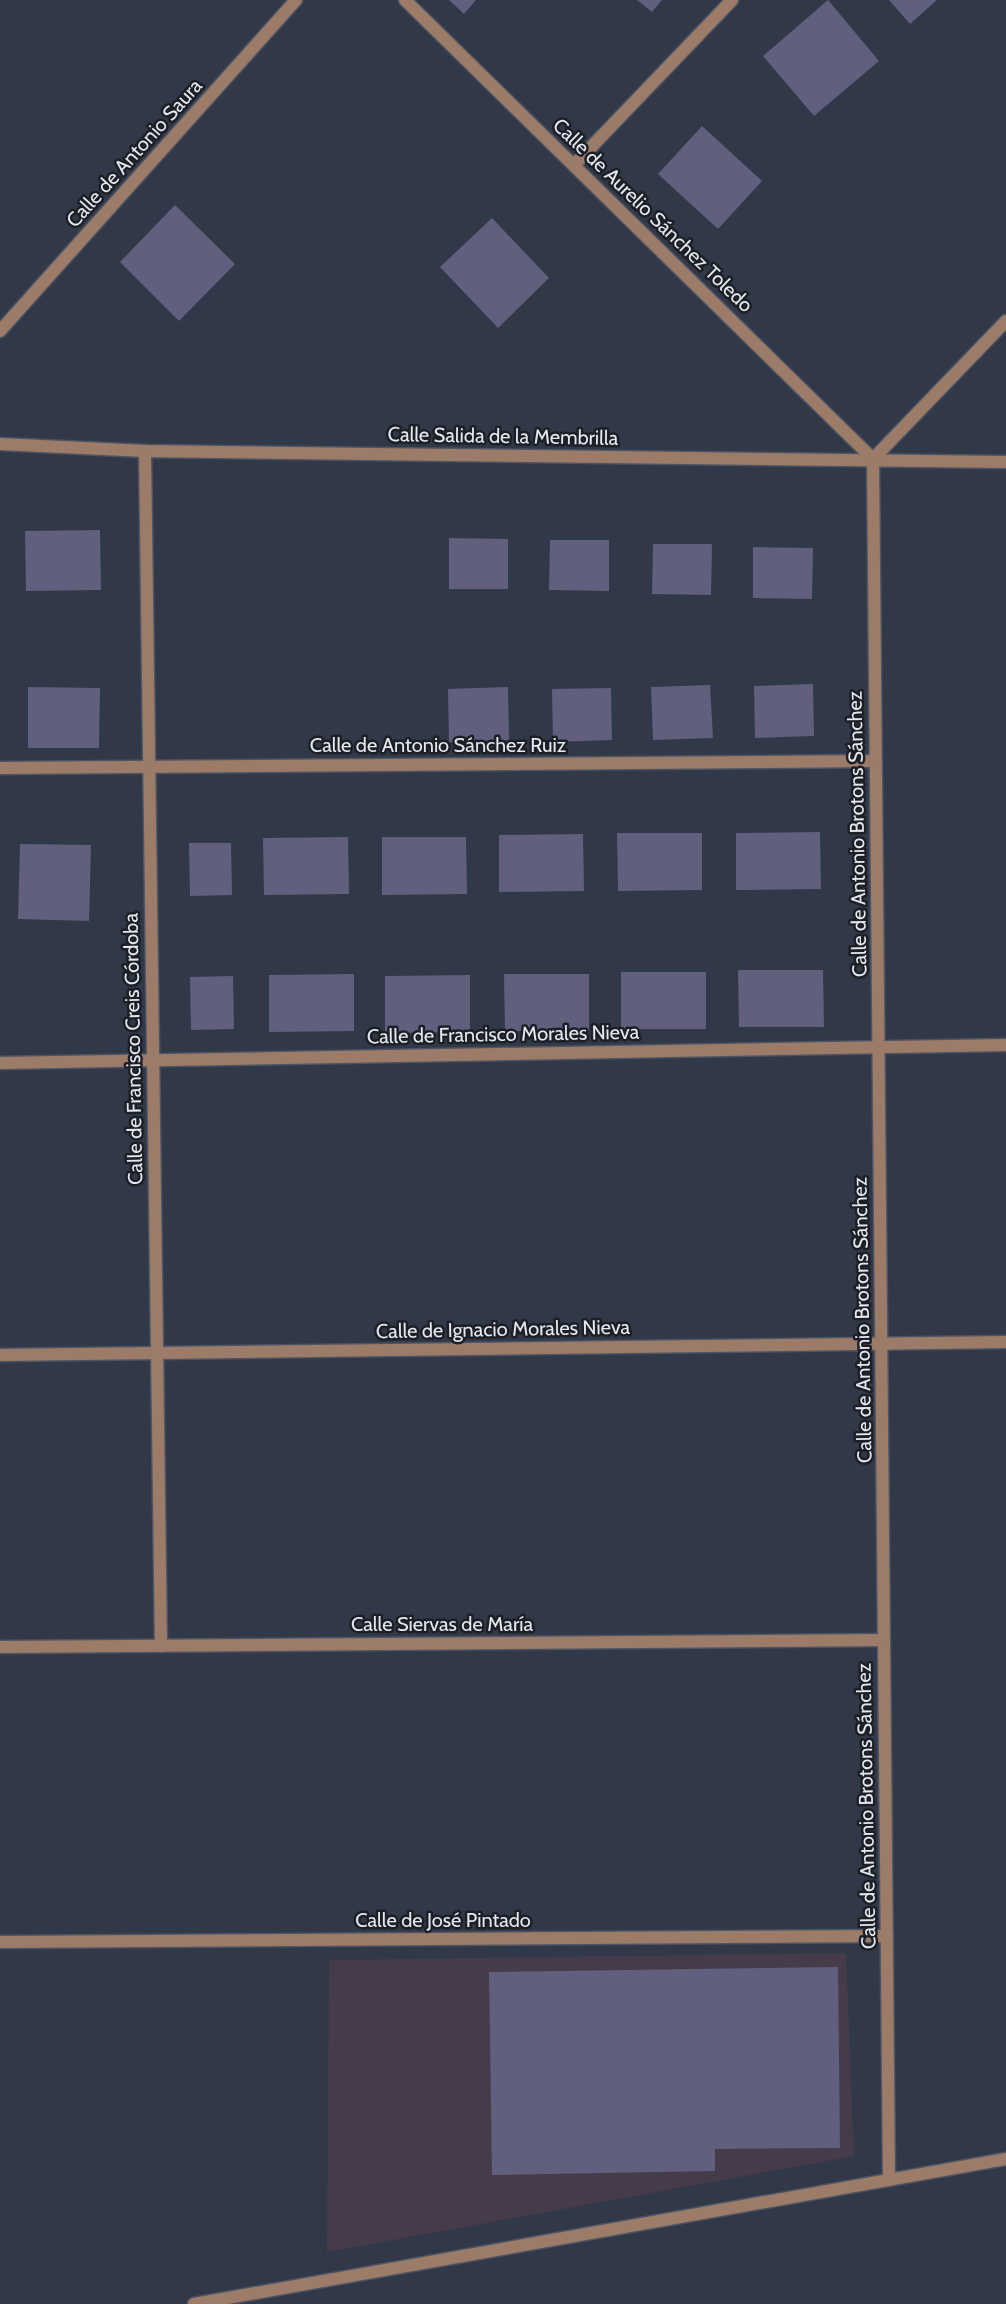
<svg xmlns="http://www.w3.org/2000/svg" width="1006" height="2304" viewBox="0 0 1006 2304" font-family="Cabin,sans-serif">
<rect width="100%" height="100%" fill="#313848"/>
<polygon fill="#463b4b" points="846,1953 854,2156 327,2252 329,1960"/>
<g fill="#605f7d">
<polygon points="449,0 476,0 464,14"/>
<polygon points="637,0 662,0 652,12"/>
<polygon points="828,0 879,61 814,116 763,56"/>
<polygon points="889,0 937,0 910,24"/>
<polygon points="702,126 762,181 718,229 658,174"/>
<polygon points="175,205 235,264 179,321 120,262"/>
<polygon points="492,218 549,278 498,328 440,267"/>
<polygon points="100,530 101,590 26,591 25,531"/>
<polygon points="449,538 508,539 508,589 449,589"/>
<polygon points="550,540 609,540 609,591 549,590"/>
<polygon points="653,544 712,544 711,595 652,594"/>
<polygon points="753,547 813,548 812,599 753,598"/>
<polygon points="813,684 814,736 755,738 754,686"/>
<polygon points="710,685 713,738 653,740 651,687"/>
<polygon points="28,687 100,688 99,748 28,748"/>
<polygon points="508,687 509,740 449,742 448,689"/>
<polygon points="611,688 612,740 553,742 552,689"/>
<polygon points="820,832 821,889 736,890 736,833"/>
<polygon points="617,833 702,833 702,890 618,891"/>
<polygon points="583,834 584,891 499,892 499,835"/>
<polygon points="348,837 349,894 264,895 263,838"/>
<polygon points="382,837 466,837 467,894 382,895"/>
<polygon points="189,843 231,843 232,895 190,896"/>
<polygon points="20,844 91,845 89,921 18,919"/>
<polygon points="738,970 823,970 824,1027 739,1027"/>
<rect x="621" y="972" width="85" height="57"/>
<polygon points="354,974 354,1031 269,1032 269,975"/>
<polygon points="504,974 589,974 589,1031 505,1031"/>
<polygon points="470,975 470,1032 385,1033 385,976"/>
<polygon points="233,976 234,1029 191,1030 190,977"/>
<polygon points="838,1967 840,2148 715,2149 715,2171 492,2175 489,1972"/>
</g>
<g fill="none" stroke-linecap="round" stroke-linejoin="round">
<g stroke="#4d5463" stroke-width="15">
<g id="street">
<polyline points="405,0 873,459"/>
<polyline points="574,165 732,0"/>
<polyline points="0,331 296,0"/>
<polyline points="0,444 145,451 1006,462"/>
<polyline points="145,451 161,1646"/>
<polyline points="873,459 889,2180"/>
<polyline points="873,459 1006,321"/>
<polyline points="0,768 876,761"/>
<polyline points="0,1063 1006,1045"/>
<polyline points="0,1355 1006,1342"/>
<polyline points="0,1647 884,1640"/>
<polyline points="0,1942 887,1936"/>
<polyline points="194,2304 1006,2159"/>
</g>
</g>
<use href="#street" stroke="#9c7c69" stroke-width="12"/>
</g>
<g text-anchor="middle" stroke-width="5" stroke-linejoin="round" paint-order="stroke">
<g font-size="20" fill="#e2e7f1" stroke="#1c1f26">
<text transform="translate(134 153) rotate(-48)" y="7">Calle de Antonio Saura</text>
<text transform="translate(653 215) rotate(44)" y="7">Calle de Aurelio Sánchez Toledo</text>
<text transform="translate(503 436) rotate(1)" y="7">Calle Salida de la Membrilla</text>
<text x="438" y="752">Calle de Antonio Sánchez Ruiz</text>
<text transform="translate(857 834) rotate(-91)" y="7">Calle de Antonio Brotons Sánchez</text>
<text transform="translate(503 1034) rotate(-1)" y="7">Calle de Francisco Morales Nieva</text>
<text transform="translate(133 1049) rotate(-91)" y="7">Calle de Francisco Creis Córdoba</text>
<text transform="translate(862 1320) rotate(-91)" y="7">Calle de Antonio Brotons Sánchez</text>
<text transform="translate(503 1329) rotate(-1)" y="7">Calle de Ignacio Morales Nieva</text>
<text x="442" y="1631">Calle Siervas de María</text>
<text transform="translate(866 1806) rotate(-91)" y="7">Calle de Antonio Brotons Sánchez</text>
<text x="443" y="1927">Calle de José Pintado</text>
</g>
</g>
</svg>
